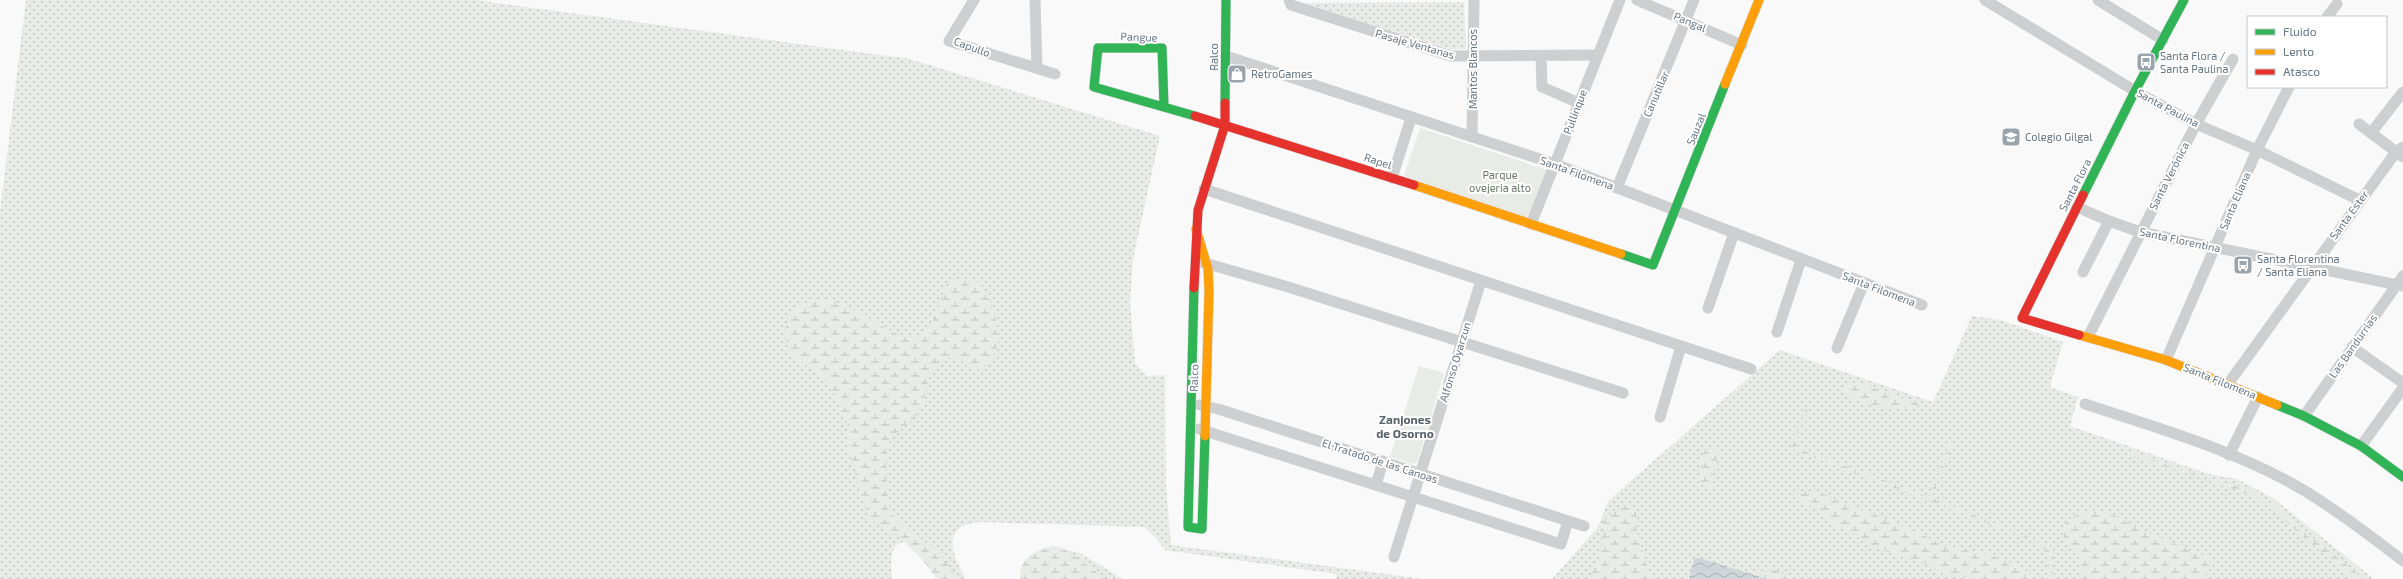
<svg xmlns="http://www.w3.org/2000/svg" width="2403" height="579" viewBox="0 0 2403 579" font-family="'Exo 2',sans-serif">
<defs>
<pattern id="grass-dots" width="8" height="8" patternUnits="userSpaceOnUse"><rect width="8" height="8" fill="#e8ebe6"/><path d="M2 2h.1M6 6h.1" fill="none" stroke="#c0c3c0" stroke-width="1.8" stroke-linecap="round"/></pattern>
<pattern id="wetland-marsh" width="20" height="14" patternUnits="userSpaceOnUse"><rect width="20" height="14" fill="#e8ebe6"/><path d="M1 5h8M5 5V1M11 12h8M15 12V8" fill="none" stroke="#c0c3c0"/></pattern>
<pattern id="water-waves" width="16" height="10" patternUnits="userSpaceOnUse"><rect width="16" height="10" fill="#ced6d9"/><path d="M0 5q4-4 8 0t8 0" fill="none" stroke="#abb2b5"/></pattern>
</defs>
<rect width="100%" height="100%" fill="#f9f9f9"/>
<g fill="url(#grass-dots)">
<path d="M 26,0 L 475,0 L 910,59 L 1160,136 L 1133,259 L 1130,302 L 1135,363 L 1147,376 L 1165,375 L 1166,487 L 1171,545 L 1423,579 L 1335,579 L 1337,574 L 1165,550 L 1156,538 L 1144,527 L 980,522 C 940,525 952,555 966,579 L 948,579 L 907,541 C 888,543 891,564 892,579 L 0,579 L 0,212 Z"/>
<polygon points="1464,2 1466,49 1449,49 1303,3"/>
<polygon points="1972,316 2001,320 2063,342 2050,387 2078,397 2070,426 2209,474 2237,479 2273,498 2374,579 1552,579 1598,527 1608,501 1780,350 1933,402"/>
<polygon points="1067,550 1080,553 1123,579 1030,579 1043,554"/>
</g>
<g fill="url(#wetland-marsh)">
<path d="M 963,278 L 978,281 C 996,303 1012,356 978,370 C 968,367 958,356 947,358 C 926,364 928,395 920,410 C 913,422 901,428 892,438 C 882,452 886,498 892,513 C 898,527 920,536 931,546 C 941,555 951,568 958,579 L 937,579 L 921,558 L 899,537 L 869,519 L 849,452 L 849,429 L 837,398 L 828,382 L 791,354 L 784,334 C 786,328 788,316 793,312 C 834,272 890,346 916,337 C 940,328 936,295 951,279 Z"/>
<polygon points="1857,382 1918,402 1918,406 1891,410 1849,398 1843,389 1845,386"/>
<polygon points="1806,408 1808,408 1795,447 1928,497 1952,437 1954,438 1932,498 2050,546 2053,553 2052,579 2046,579 2048,556 2040,543 1791,449"/>
<path d="M 1711,449 L 1718,450 L 1720,456 L 1715,463 L 1713,487 L 1705,488 C 1696,477 1699,464 1704,451 Z"/>
<polygon points="2133,453 2209,479 2249,489 2261,495 2364,579 2354,579 2255,496 2132,456"/>
<polygon points="1801,491 1820,493 1892,521 1950,548 1990,554 2016,565 2030,573 2033,579 1973,579 1946,575 1924,563 1867,545 1851,531 1834,526 1829,522 1822,509 1801,504 1796,501 1796,495"/>
<polygon points="1627,505 1632,507 1636,512 1637,531 1651,579 1592,579 1591,573 1601,554 1604,520 1619,507"/>
<path d="M 2095,510 C 2116,514 2132,525 2151,534 C 2170,542 2189,550 2208,557 L 2212,566 L 2202,579 L 2079,579 C 2080,571 2080,562 2077,554 C 2074,549 2069,545 2065,539 C 2054,520 2082,512 2095,510 Z"/>
<path d="M 1052,546 L 1063,548 L 1106,579 L 1020,579 C 1019,558 1034,551 1052,546 Z"/>
<polygon points="1765,570 1776,570 1791,579 1740,579"/>
</g>
<g fill="#e8ebe6">
<polygon points="1420,128 1547,170 1528,219 1404,176"/>
<polygon points="1419,366 1444,373 1417,462 1414,464 1390,457"/>
</g>
<polygon fill="url(#water-waves)" points="1699,558 1764,578 1765,579 1689,579 1694,559"/>
<g fill="none" stroke-linecap="round" stroke-linejoin="round">
<g stroke="#d5d6d7" stroke-width="10">
<g id="fast">
<polyline points="1225,103 1226,0"/>
<polyline points="1164,106 1162,48 1098,48 1094,87 1195,116"/>
<polyline points="2083,195 2135,91 2184,0"/>
<polyline points="1621,254 1653,265 1725,84"/>
<polyline points="1194,288 1188,527 1202,529 1205,436"/>
<polyline points="2277,405 2304,416 2361,446 2403,477"/>
</g>
</g>
<g stroke="#d5d6d7" stroke-width="10">
<g id="slow">
<polyline points="1725,84 1759,0"/>
<polyline points="1414,185 1621,254"/>
<polyline points="1196,229 1208,269 1209,291 1205,436"/>
<polyline points="2079,335 2166,360 2277,405"/>
</g>
</g>
<g stroke="#d5d6d7" stroke-width="10">
<g id="jam">
<polyline points="1195,116 1414,185"/>
<polyline points="1194,288 1198,210 1225,125 1225,103"/>
<polyline points="2079,335 2022,318 2083,195"/>
</g>
</g>
<g stroke="#cecfd0" stroke-width="11">
<polyline points="974,0 949,41 1055,74"/>
<polyline points="1035,0 1037,68"/>
<polyline points="1289,0 1291,5 1451,56 1597,55"/>
<polyline points="1637,0 1742,45"/>
<polyline points="1985,0 2135,91 2196,124 2257,150 2359,200"/>
<polyline points="2098,0 2163,40"/>
<polyline points="2327,17 2337,4"/>
<polyline points="1226,56 1555,164 1922,305"/>
<polyline points="1541,56 1542,87 1579,103"/>
<polyline points="2359,124 2403,157"/>
<polyline points="2371,133 2403,92"/>
<polyline points="1472,137 1474,0"/>
<polyline points="1392,178 1411,118"/>
<polyline points="1617,188 1694,0"/>
<polyline points="1204,189 1751,369"/>
<polyline points="2077,207 2109,221 2140,232 2403,286"/>
<polyline points="1531,224 1620,0"/>
<polyline points="1201,262 1285,286 1623,393"/>
<polyline points="2083,272 2109,221"/>
<polyline points="1708,308 1734,233"/>
<polyline points="1777,332 1801,260"/>
<polyline points="2088,337 2196,124 2233,59"/>
<polyline points="2352,347 2403,383"/>
<polyline points="1837,348 1864,283"/>
<polyline points="2166,360 2257,150 2289,87"/>
<polyline points="2228,384 2396,152 2403,147"/>
<path d="M 2085,404 C 2157,428 2239,451 2305,491 C 2339,512 2371,536 2403,561"/>
<polyline points="1200,405 1218,409 1584,526"/>
<polyline points="2304,416 2403,276"/>
<polyline points="1660,417 1681,346"/>
<polyline points="1199,429 1561,544 1568,521"/>
<polyline points="2361,446 2403,388"/>
<polyline points="2229,455 2258,397"/>
<polyline points="1376,485 1383,461"/>
<polyline points="1394,557 1481,281"/>
</g>
<use href="#fast" stroke="#30b455" stroke-width="9"/>
<use href="#slow" stroke="#ff9f0a" stroke-width="9"/>
<use href="#jam" stroke="#e5322d" stroke-width="9"/>
</g>
<defs>
<g id="bus-square" transform="scale(1)"><rect x="-9" y="-9" width="18" height="18" rx="4" fill="#99a4ac" stroke="#fff"/><path d="M-5-6H5V4H4V6H2V4H-2V6H-4V4H-5ZM-3.5-4V0h7V-4ZM-3.5 1.2v1.5H-2V1.2ZM2 1.2v1.5H3.5V1.2Z" fill="#fff"/></g>
<g id="shop-square" transform="scale(1)"><rect x="-9" y="-9" width="18" height="18" rx="4" fill="#99a4ac" stroke="#fff"/><path d="M-5-2.5h2.3a2.7 3.5 0 0 1 5.4 0H5L5.5 6h-11ZM-1.5-2.5h3a1.5 2.3 0 0 0-3 0Z" fill="#fff"/></g>
<g id="school-square" transform="scale(1)"><rect x="-9" y="-9" width="18" height="18" rx="4" fill="#99a4ac" stroke="#fff"/><path d="M0-5L7-2L0 1L-7-2ZM-4 1L0 2.5L4 1V4Q0 6-4 4Z" fill="#fff"/></g>
</defs>
<g fill-rule="evenodd">
<use href="#bus-square" x="2146" y="62"/>
<use href="#shop-square" x="1237" y="74"/>
<use href="#school-square" x="2011" y="137"/>
<use href="#bus-square" x="2243" y="265"/>
</g>
<g text-anchor="middle" stroke-width="4" stroke-linejoin="round" paint-order="stroke">
<g font-size="11" fill="#657683" stroke="#fff">
<text transform="translate(1690 22) rotate(23)" y="4">Pangal</text>
<text transform="translate(1139 37) rotate(2)" y="4">Pangue</text>
<text transform="translate(1415 44) rotate(16)" y="4">Pasaje Ventanas</text>
<text transform="translate(972 47) rotate(20)" y="4">Capullo</text>
<text transform="translate(1214 57) rotate(-90)" y="4">Ralco</text>
<text transform="translate(1473 69) rotate(-90)" y="4">Mantos Blancos</text>
<text transform="translate(1656 94) rotate(-67)" y="4">Canutillar</text>
<text transform="translate(2168 108) rotate(28)" y="4">Santa Paulina</text>
<text transform="translate(1575 112) rotate(-69)" y="4">Pullinque</text>
<text transform="translate(1696 129) rotate(-68)" y="4">Sauzal</text>
<text transform="translate(1378 161) rotate(18)" y="4">Rapel</text>
<text transform="translate(1577 173) rotate(20)" y="4">Santa Filomena</text>
<text transform="translate(2169 176) rotate(-63)" y="4">Santa Verónica</text>
<text transform="translate(2075 185) rotate(-63)" y="4">Santa Flora</text>
<text transform="translate(2235 201) rotate(-67)" y="4">Santa Eliana</text>
<text transform="translate(2349 215) rotate(-54)" y="4">Santa Ester</text>
<text transform="translate(2180 240) rotate(12)" y="4">Santa Florentina</text>
<text transform="translate(1879 289) rotate(21)" y="4">Santa Filomena</text>
<text transform="translate(2353 346) rotate(-55)" y="4">Las Bandurrias</text>
<text transform="translate(1455 362) rotate(-73)" y="4">Alfonso Oyarzun</text>
<text transform="translate(1194 378) rotate(-88)" y="4">Ralco</text>
<text transform="translate(2220 381) rotate(22)" y="4">Santa Filomena</text>
<text transform="translate(1380 461) rotate(18)" y="4">El Tratado de las Canoas</text>
</g>
<g font-size="11" fill="#657683" stroke="#fff" text-anchor="start">
<text x="2160" y="60">Santa Flora /<tspan x="2160" dy="13">Santa Paulina</tspan></text>
<text x="1251" y="78">RetroGames</text>
<text x="2025" y="141">Colegio Gilgal</text>
<text x="2257" y="263">Santa Florentina<tspan x="2257" dy="13">/ Santa Eliana</tspan></text>
</g>
<g font-size="11" fill="#687a64" stroke="#fff">
<text x="1500" y="179">Parque<tspan x="1500" dy="13">ovejeria alto</tspan></text>
</g>
<g font-size="12" font-weight="bold" fill="#57646e" stroke="#fff">
<text x="1405" y="424">Zanjones<tspan x="1405" dy="14">de Osorno</tspan></text>
</g>
</g>
<rect x="2247" y="16" width="140" height="72" fill="#ffffff" stroke="#c1c8cd"/>
<rect x="2255" y="29" width="20" height="6" fill="#30b455" stroke="#c1c8cd"/>
<text x="2283" y="36" font-size="12" fill="#657683">Fluido</text>
<rect x="2255" y="49" width="20" height="6" fill="#ff9f0a" stroke="#c1c8cd"/>
<text x="2283" y="56" font-size="12" fill="#657683">Lento</text>
<rect x="2255" y="69" width="20" height="6" fill="#e5322d" stroke="#c1c8cd"/>
<text x="2283" y="76" font-size="12" fill="#657683">Atasco</text>
</svg>
